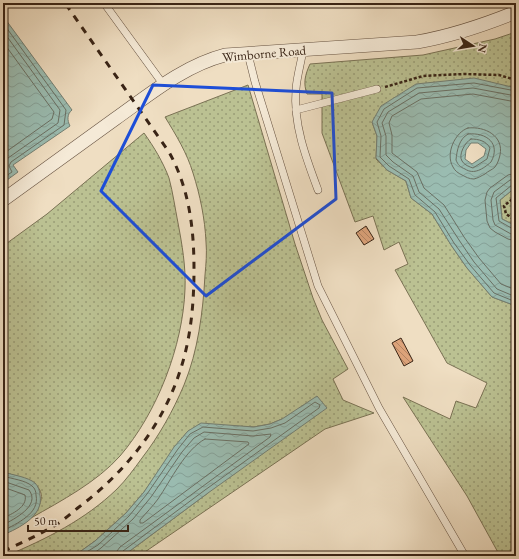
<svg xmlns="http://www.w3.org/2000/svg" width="519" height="559" viewBox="0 0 519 559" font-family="'EB Garamond',serif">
<defs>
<pattern id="grass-dots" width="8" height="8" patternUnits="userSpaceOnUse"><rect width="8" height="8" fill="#bbc192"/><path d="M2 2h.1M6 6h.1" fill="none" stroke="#999d76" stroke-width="1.8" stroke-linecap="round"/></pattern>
<pattern id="water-waves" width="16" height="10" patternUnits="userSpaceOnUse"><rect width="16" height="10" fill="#9abcb1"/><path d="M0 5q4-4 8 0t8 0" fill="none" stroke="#85a198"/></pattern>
<pattern id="building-back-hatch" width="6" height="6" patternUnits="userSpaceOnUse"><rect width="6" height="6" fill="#dfa57c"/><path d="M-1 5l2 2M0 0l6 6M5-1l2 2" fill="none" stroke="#b68665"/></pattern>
</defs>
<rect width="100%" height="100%" fill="#efdec2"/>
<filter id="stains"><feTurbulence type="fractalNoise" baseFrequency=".005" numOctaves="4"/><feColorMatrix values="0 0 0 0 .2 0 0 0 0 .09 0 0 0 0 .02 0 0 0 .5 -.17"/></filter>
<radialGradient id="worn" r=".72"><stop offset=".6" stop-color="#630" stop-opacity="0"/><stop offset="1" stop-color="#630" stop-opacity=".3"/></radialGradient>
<g fill="url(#grass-dots)" stroke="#7a7254">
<path d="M 516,32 L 516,88 L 513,86 L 372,122 L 377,136 L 376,159 L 387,170 L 406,181 L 411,198 L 432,214 L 451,245 L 467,268 L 492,297 L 516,306 L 516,556 L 500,556 L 467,496 L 403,397 L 450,419 L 456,401 L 476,408 L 487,383 L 447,363 L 395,270 L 408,264 L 399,242 L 384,250 L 373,216 L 355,222 L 322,133 L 322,94 L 307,94 C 303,83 305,75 310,64 L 423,55 L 495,39 Z"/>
<path d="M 248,85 L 295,244 L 313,298 L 322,320 L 348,369 L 333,379 L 343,400 L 374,413 L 325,429 L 139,556 L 123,556 L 208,493 L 282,419 L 270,424 L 254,427 L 233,426 L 188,431 L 175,447 L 144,492 L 126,513 L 95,541 L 81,551 L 71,556 L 6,556 C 46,539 85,520 117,489 C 126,480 134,469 142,458 C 159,436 173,411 184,385 C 198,351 203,312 205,275 C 206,264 207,253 206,242 C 205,219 200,195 193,173 C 187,153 176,135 165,117 Z"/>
<path d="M 144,133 C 154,147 163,162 169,178 C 173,193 175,208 178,223 C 182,244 186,267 185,289 C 183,346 157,413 120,456 C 97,482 61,501 31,518 C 57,486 29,480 3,472 L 3,246 L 47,214 Z"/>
<polygon points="516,187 516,226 502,219 500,200"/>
</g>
<g fill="url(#water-waves)" stroke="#737f73" fill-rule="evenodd">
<path d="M 3,16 L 72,110 C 67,114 67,120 70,126 L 13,165 L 18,172 L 3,183 Z"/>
<path d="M 474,78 L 516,88 L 516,187 L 500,200 L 502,219 L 516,226 L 516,306 L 492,297 L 467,268 L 451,245 L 432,214 L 411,198 L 406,181 L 387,170 L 376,158 L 377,136 L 372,122 L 381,106 L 416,84 ZM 471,143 L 478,143 L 486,149 L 484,156 L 472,164 L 465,159 L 466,150 Z"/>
<polygon points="317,396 327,408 208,493 123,556 71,556 81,551 95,541 126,513 144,492 174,447 188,431 201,423 254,427 270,424 282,419"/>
<path d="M 3,472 C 13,475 28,477 35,483 C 38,486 40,491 40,495 C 44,516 19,528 3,535 Z"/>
</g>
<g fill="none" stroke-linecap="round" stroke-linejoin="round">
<g stroke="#6a7064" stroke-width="1">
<polyline points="3,23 66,110 64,125 11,162 9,166 12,172 3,178"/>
<polyline points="3,31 60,110 58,123 8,158 5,163 5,170 3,172"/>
<polyline points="3,42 54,112 52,119 3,154"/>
<polyline points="516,91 474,83 417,88 384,109 377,122 381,136 380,157 389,166 409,179 415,195 435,212 454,243 470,265 494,293 516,302"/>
<polyline points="516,96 473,88 419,93 388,112 382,123 386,136 386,155 393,162 413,176 419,192 439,209 459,240 474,262 497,289 516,297"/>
<polyline points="516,102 473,94 421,99 392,116 389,123 392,135 392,153 417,172 424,188 444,205 464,237 479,258 501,284 516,290"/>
<path d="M 468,128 C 485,126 504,136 500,155 C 499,159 498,163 495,167 C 492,170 488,171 485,174 C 481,176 478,178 474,179 C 469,179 466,177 462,175 C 458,173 455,171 453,167 C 445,154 455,132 468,128 Z"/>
<path d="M 468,134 C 487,132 501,144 491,162 C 483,169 474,175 465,169 C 460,167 458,165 456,160 C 457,150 459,139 468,134 Z"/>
<path d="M 471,139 C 479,139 486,141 490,148 L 487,159 L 473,168 C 470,167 464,165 462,161 C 458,155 465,142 471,139 Z"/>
<polyline points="516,173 508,175 490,188 487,192 485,200 487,221 490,228 495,232 508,239 516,241"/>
<polyline points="516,179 510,180 494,192 491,200 493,220 495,225 511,234 516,234"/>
<polyline points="516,184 512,185 496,198 499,221 513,229 516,229"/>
<path d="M 205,439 L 248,442 L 249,444 L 143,523 L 140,523 L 140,520 C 146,513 153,506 158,499 C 171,480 185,450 205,439 Z"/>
<path d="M 3,476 C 12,479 25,480 32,486 C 35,488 36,492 36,495 C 40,514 17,523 3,531"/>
<path d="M 3,481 L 29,490 C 41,506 14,519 3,525"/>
<path d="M 3,487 L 25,495 C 28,507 12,514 3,518"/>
<polyline points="80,556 98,545 129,516 147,494 178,449 190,434 203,427 253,431 271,428 285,423 315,402 320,405 319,408 205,490 123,551 122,556"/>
<polyline points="90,556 101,548 133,519 151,497 182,452 194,438 204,432 253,436 271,434 270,437 120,547 117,551 116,556"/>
</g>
</g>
<g fill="url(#building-back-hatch)" stroke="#392416">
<polygon points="366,226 374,239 364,245 356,233"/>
<polygon points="401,338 413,361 404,366 392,343"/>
</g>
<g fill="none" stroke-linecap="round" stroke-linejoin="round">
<g stroke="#665241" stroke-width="8">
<g id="lane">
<polyline points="104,3 163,84"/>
<path d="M 303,50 C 301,63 297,76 296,89 C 293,124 306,158 318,190"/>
<polyline points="248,54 255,82 318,286 379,408 465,556"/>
<polyline points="296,110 377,89"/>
</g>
</g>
<g stroke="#665241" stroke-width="14">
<path id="street" d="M 3,200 C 40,173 78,146 115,119 C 149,95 183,66 225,55 L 417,42 C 451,36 484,25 516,12"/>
</g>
<g stroke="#392416" stroke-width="2.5" stroke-dasharray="3 2" stroke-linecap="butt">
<polyline points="385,87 423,76 464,74 499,75 516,80"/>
<polyline points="516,196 504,206 506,214 512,218 516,219"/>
</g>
<use href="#lane" stroke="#f5ead7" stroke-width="7"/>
<use href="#street" stroke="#f5ead7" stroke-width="13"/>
<path stroke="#392416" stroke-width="3" stroke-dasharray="7 7" stroke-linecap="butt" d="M 3,551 C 20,544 36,536 52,527 C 62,522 70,514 79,507 C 125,472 162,427 180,371 C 191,338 194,303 194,269 C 194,228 189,188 169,152 L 65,3"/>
</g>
<path fill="none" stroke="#1d4ed8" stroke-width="3" stroke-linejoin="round" d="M 153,85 L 332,93 L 336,199 L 206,296 L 101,191 Z"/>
<g text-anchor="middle" stroke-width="4" stroke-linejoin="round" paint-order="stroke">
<g font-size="13" fill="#392416" stroke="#f5ead7">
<text transform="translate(264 53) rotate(-5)" y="5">Wimborne Road</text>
</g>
</g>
<rect width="519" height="559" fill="none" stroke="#efdec2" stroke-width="16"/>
<rect x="4" y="4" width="511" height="551" fill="none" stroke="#392416" stroke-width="2"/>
<rect x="8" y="8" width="503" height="543" fill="none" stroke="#392416"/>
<g transform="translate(473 46) rotate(102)" stroke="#f5ead7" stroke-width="3" paint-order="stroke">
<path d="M0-3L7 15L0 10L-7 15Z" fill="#392416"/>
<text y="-6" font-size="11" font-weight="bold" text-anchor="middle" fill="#392416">N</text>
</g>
<path d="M28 525v6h100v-6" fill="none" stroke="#392416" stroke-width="2"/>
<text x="34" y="525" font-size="12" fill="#392416" stroke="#f5ead7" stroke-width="3" paint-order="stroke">50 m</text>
<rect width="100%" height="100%" filter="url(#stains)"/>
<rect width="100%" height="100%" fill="url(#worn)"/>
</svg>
